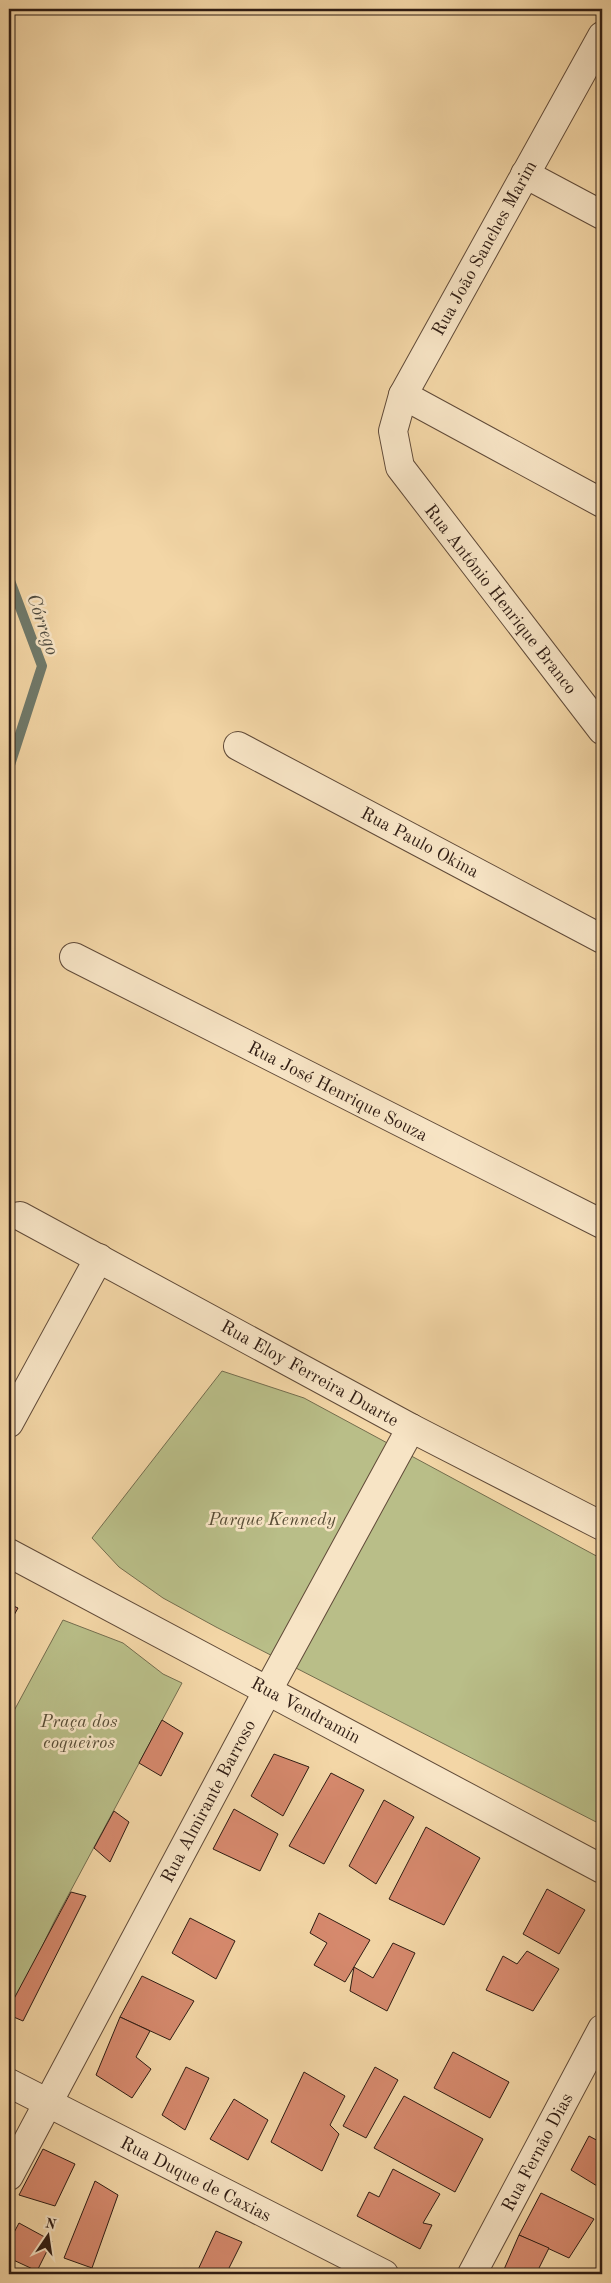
<svg xmlns="http://www.w3.org/2000/svg" width="611" height="2283" viewBox="0 0 611 2283" font-family="'Old Standard TT',serif">
<rect width="100%" height="100%" fill="#f3d6a6"/>
<filter id="stains"><feTurbulence type="fractalNoise" baseFrequency=".004" numOctaves="4"/><feColorMatrix values="0 0 0 0 .2 0 0 0 0 .09 0 0 0 0 .02 0 0 0 .5 -.17"/></filter>
<radialGradient id="worn" r=".72"><stop offset=".6" stop-color="#630" stop-opacity="0"/><stop offset="1" stop-color="#630" stop-opacity=".3"/></radialGradient>
<g fill="#b9be88" stroke="#746d4e">
<polygon points="222,1371 304,1398 602,1559 602,1825 216,1627 163,1598 119,1567 92,1538"/>
<polygon points="63,1620 123,1643 163,1674 182,1683 55,1920 9,2014 9,1720"/>
</g>
<g fill="none" stroke-linecap="round" stroke-linejoin="round">
<polyline stroke="#707a6b" stroke-width="10" points="9,578 42,666 9,768"/>
</g>
<g fill="#d6896d" stroke="#2f1c13">
<polygon points="9,1604 18,1608 9,1624"/>
<polygon points="162,1720 183,1733 161,1776 139,1763"/>
<polygon points="274,1754 309,1767 283,1816 251,1796"/>
<polygon points="331,1773 364,1790 324,1864 289,1846"/>
<polygon points="384,1800 414,1817 376,1884 349,1866"/>
<polygon points="234,1809 278,1834 260,1871 213,1849"/>
<polygon points="114,1811 129,1822 110,1862 94,1848"/>
<polygon points="426,1827 480,1858 444,1925 389,1899"/>
<polygon points="547,1889 585,1910 559,1954 523,1934"/>
<polygon points="71,1892 86,1896 23,2021 9,2015 9,2008"/>
<polygon points="319,1913 370,1940 345,1982 314,1965 327,1943 310,1933"/>
<polygon points="190,1918 235,1941 216,1979 172,1953"/>
<polygon points="393,1943 415,1953 387,2011 350,1991 354,1967 373,1978"/>
<polygon points="527,1951 559,1969 533,2011 486,1990 503,1956 517,1964"/>
<polygon points="142,1976 194,2001 170,2040 120,2017"/>
<polygon points="120,2017 150,2031 136,2057 151,2069 132,2098 96,2075"/>
<polygon points="453,2052 509,2082 490,2118 434,2088"/>
<polygon points="186,2067 209,2078 185,2130 162,2115"/>
<polygon points="375,2067 398,2080 366,2138 343,2126"/>
<polygon points="304,2072 345,2096 330,2125 339,2134 322,2171 271,2142"/>
<polygon points="404,2096 483,2139 455,2192 374,2148"/>
<polygon points="234,2099 268,2120 248,2160 210,2139"/>
<polygon points="589,2136 602,2143 602,2189 571,2170"/>
<polygon points="43,2149 75,2164 55,2206 19,2195"/>
<polygon points="393,2169 440,2194 423,2223 432,2225 420,2249 357,2216 369,2192 379,2197"/>
<polygon points="95,2181 118,2195 92,2268 64,2258"/>
<polygon points="541,2193 594,2219 569,2258 519,2235"/>
<polygon points="19,2223 52,2241 37,2271 9,2258 9,2242"/>
<polygon points="216,2231 242,2242 226,2274 196,2274"/>
<polygon points="519,2235 549,2248 536,2274 502,2274"/>
</g>
<g fill="none" stroke-linecap="round" stroke-linejoin="round">
<g stroke="#604a38" stroke-width="30">
<g id="minor">
<polyline points="602,36 403,395 393,431 400,467 602,730"/>
<polyline points="525,174 602,215"/>
<polyline points="403,395 602,503"/>
<polyline points="238,746 602,939"/>
<polyline points="74,957 602,1224"/>
<polyline points="20,1216 411,1428 602,1526"/>
<polyline points="9,1423 99,1258"/>
<polyline points="9,1553 602,1869"/>
<polyline points="9,2083 384,2274"/>
<polyline points="9,2176 268,1690 411,1428"/>
<polyline points="472,2274 602,2029"/>
</g>
</g>
<use href="#minor" stroke="#f7e4c5" stroke-width="28"/>
</g>
<g text-anchor="middle" stroke-width="5" stroke-linejoin="round" paint-order="stroke">
<g font-size="18" fill="#2f1c13" stroke="#f7e4c5">
<text transform="translate(484 248) rotate(-61)" y="6">Rua João Sanches Marim</text>
<text transform="translate(501 599) rotate(52)" y="6">Rua Antônio Henrique Branco</text>
<text transform="translate(420 842) rotate(28)" y="6">Rua Paulo Okina</text>
<text transform="translate(338 1091) rotate(27)" y="6">Rua José Henrique Souza</text>
<text transform="translate(310 1373) rotate(29)" y="6">Rua Eloy Ferreira Duarte</text>
<text transform="translate(306 1710) rotate(28)" y="6">Rua Vendramin</text>
<text transform="translate(208 1801) rotate(-62)" y="6">Rua Almirante Barroso</text>
<text transform="translate(537 2152) rotate(-62)" y="6">Rua Fernão Dias</text>
<text transform="translate(196 2179) rotate(27)" y="6">Rua Duque de Caxias</text>
</g>
<g font-size="18" font-style="italic" fill="#584d36" stroke="#f7e4c5">
<text x="272" y="1525">Parque Kennedy</text>
<text x="79" y="1727">Praça dos<tspan x="79" dy="21">coqueiros</tspan></text>
</g>
<g font-size="19" font-style="italic" fill="#4f4b3f" stroke="#f7e4c5">
<text transform="translate(44 624) rotate(71)" y="7">Córrego</text>
</g>
</g>
<rect width="611" height="2283" fill="none" stroke="#f3d6a6" stroke-width="30"/>
<rect x="10" y="10" width="591" height="2263" fill="none" stroke="#2f1c13" stroke-width="2.5"/>
<rect x="15" y="15" width="581" height="2253" fill="none" stroke="#2f1c13"/>
<g transform="translate(48 2236) rotate(13)" stroke="#f7e4c5" stroke-width="4" paint-order="stroke">
<path d="M0-4L9 19L0 12L-9 19Z" fill="#2f1c13"/>
<text y="-8" font-size="14" font-weight="bold" text-anchor="middle" fill="#2f1c13">N</text>
</g>
<rect width="100%" height="100%" filter="url(#stains)"/>
<rect width="100%" height="100%" fill="url(#worn)"/>
</svg>
